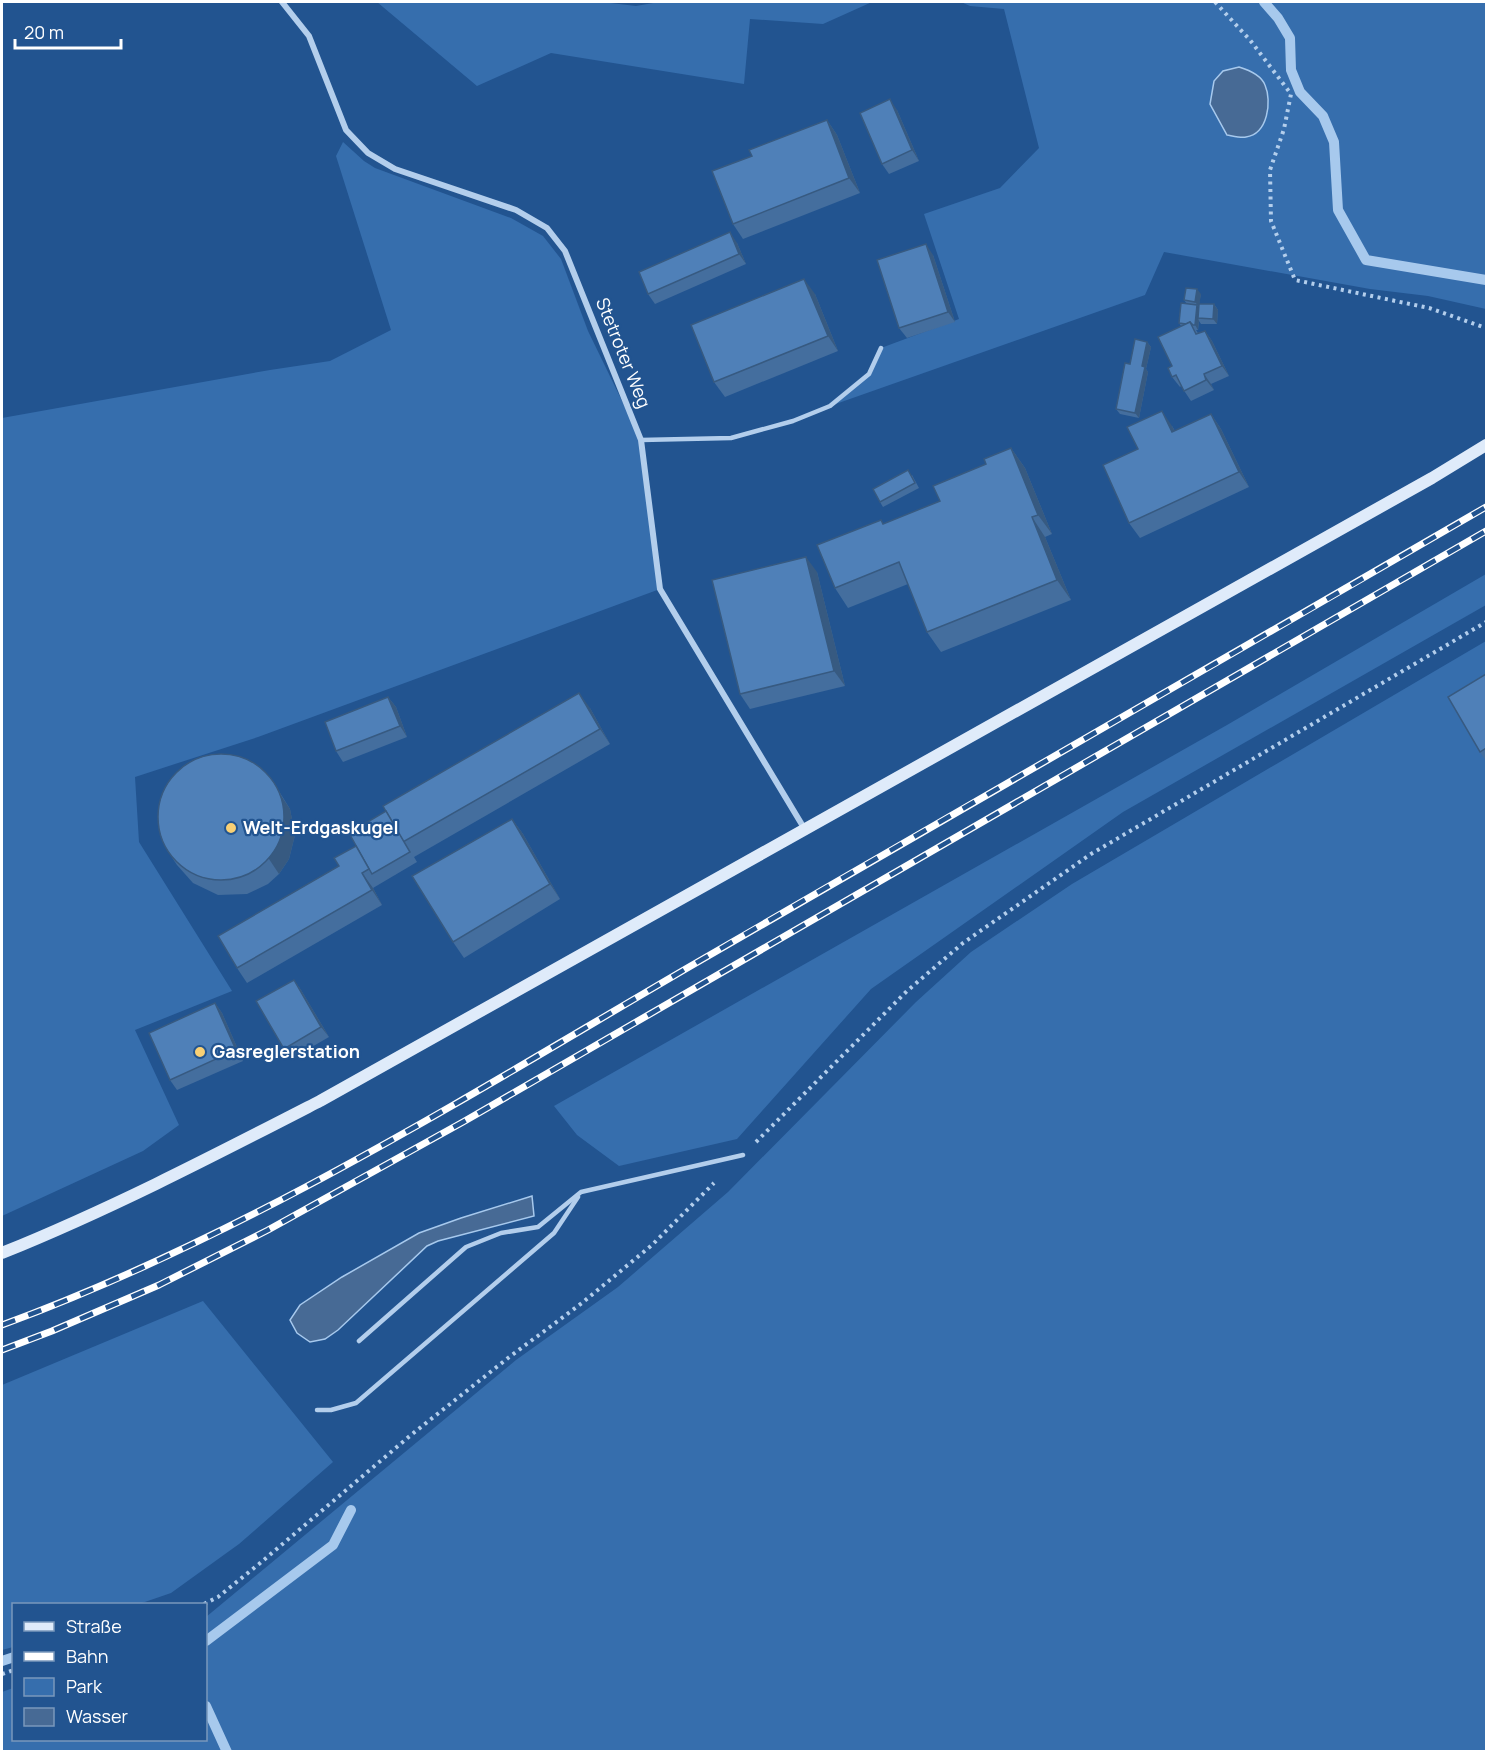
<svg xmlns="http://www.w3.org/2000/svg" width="1488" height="1753" viewBox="0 0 1488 1753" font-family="Manrope,sans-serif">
<rect width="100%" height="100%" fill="#225490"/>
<g fill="#366ead">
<polygon points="377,2 602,2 636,6 659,2 872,2 823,24 750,19 744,84 551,53 477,86"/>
<polygon points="961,2 1486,2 1486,309 1428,296 1370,289 1164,252 1145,295 830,406 869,374 881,348 959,319 924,214 1000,188 1039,148 1004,9 970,6"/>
<polygon points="343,142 364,161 375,168 511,218 543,236 561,259 588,331 641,440 660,589 258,737 135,777 139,842 232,991 135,1030 179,1125 143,1151 2,1216 2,418 270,370 330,361 391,330 336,156"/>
<polygon points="1486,574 1486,605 1123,812 871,989 737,1139 619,1166 577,1135 554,1106 1227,725"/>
<polygon points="1486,641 1486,1751 2,1752 2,1692 13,1688 14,1740 206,1740 206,1617 516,1360 618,1287 728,1192 916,1002 971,952 1072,884"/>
<polygon points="203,1301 333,1462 239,1544 171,1593 139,1604 14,1604 13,1647 2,1650 2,1385"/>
</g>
<g fill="#476a95" stroke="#a7c9ed" stroke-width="1.5">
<path d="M 1239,67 C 1249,70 1261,75 1265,85 C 1272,101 1268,134 1246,137 C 1241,138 1233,136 1227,135 L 1210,104 L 1214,81 L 1223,71 Z"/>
<polygon points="532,1196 534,1216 438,1241 427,1246 338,1330 325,1339 310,1342 297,1333 290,1320 300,1305 342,1277 419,1233 461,1218"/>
</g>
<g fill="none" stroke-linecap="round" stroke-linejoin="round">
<g stroke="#a7c9ed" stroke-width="10">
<polyline points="1264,2 1278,18 1290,38 1291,70 1300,92 1323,116 1334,142 1338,210 1366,260 1486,280"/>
<polyline points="206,1641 333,1545 351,1510"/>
<polyline points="2,1661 14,1657"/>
<polyline points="206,1706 227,1752"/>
</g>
<g stroke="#b3ceec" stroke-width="4" stroke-dasharray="3 4.5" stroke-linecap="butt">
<polyline points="1215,2 1250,40 1291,94 1284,129 1270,170 1271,221 1295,280 1429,308 1486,328"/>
<polyline points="756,1142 907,991 963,943 1091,854 1486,622"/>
<polyline points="204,1604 218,1597 259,1564 411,1435 508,1358 582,1303 652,1245 714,1183"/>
<polyline points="2,1674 14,1670"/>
</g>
<g stroke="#b3ceec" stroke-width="4.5">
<polyline points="641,440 731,438 793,421 830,406 869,374 881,348"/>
<polyline points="359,1341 466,1247 501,1233 538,1227 581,1192 743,1155"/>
<polyline points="317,1410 331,1410 356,1403 554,1233 578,1197"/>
</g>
<polyline stroke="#b3ceec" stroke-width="6" points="282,2 309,36 346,130 368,153 395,169 516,210 547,228 565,251 641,440 660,589 804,828"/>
<path stroke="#dfebfa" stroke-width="12" d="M 2,1253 C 111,1209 215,1155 320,1101 L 1432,478 L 1486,445"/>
<g stroke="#fff" stroke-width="7">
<g id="rail">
<path d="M 2,1325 C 245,1236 466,1097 689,967 C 954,813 1221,661 1486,507"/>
<polyline points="2,1350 52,1331 159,1285 268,1230 463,1122 1486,531"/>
</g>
</g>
<use href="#rail" stroke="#225490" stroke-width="4.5" stroke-dasharray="14" stroke-linecap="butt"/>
</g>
<g fill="#446e9e">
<polygon points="897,110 919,161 889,174 882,164"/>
<polygon points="827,120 837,135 860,193 743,239 733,224 752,156"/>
<polygon points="737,243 746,264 655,304 648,294"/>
<polygon points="933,255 955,322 907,338 899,328"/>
<polygon points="815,294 838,351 725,397 714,382"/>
<polygon points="1201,294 1199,304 1214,304 1218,310 1217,324 1201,324 1199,321 1198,330 1196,330 1198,333 1205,331 1212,341 1229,376 1211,384 1214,390 1191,401 1181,386 1180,387 1172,377 1172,366 1181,326 1179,323 1187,304 1184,300"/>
<polygon points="1147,342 1151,347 1146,369 1148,372 1139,418 1120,414 1116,409 1130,364"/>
<polygon points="1211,414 1221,429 1249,487 1140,538 1129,523 1138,449 1172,426 1175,431"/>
<polygon points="1011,448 1025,468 1052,534 1045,537 1071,600 941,652 927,632 908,584 848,608 835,588 884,524 940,501"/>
<polygon points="912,475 919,488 883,507 880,502"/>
<polygon points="817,572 845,686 750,709 740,694"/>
<polygon points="1486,674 1486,761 1480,752"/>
<polygon points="388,697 396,707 407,737 343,762 336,751"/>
<polygon points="590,708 610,744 414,857 417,862 373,888 382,905 247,983 237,968 339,866 356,846"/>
<polygon points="277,788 290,809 295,835 289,859 279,874 268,884 247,894 218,895 193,883 177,865 167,850"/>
<polygon points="512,819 523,834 560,899 464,958 453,942"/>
<polygon points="294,980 301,990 329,1037 291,1059 284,1049"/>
<polygon points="215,1003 222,1013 243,1061 177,1090 170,1080"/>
</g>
<g fill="#375a81">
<polygon points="890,99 897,110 919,161 912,150"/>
<polygon points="827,120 837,135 860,193 849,178"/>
<polygon points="730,232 737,243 746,264 739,254"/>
<polygon points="926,244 933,255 955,322 948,312"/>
<polygon points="804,279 815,294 838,351 828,336"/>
<polygon points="1197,289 1201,294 1199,307 1195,302"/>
<polygon points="1214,304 1218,310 1217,324 1213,319"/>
<polygon points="1197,305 1201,310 1198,318 1199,321 1198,330 1195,325"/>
<polygon points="1205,331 1212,341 1229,376 1222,366"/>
<polygon points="1147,342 1151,347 1146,369 1148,372 1139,418 1135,413 1142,366"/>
<polygon points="1204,374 1211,384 1214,390 1206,380"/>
<polygon points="1162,411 1172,426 1183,447 1172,432"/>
<polygon points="1211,414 1221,429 1249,487 1239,472"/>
<polygon points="1011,448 1025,468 1052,534 1038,515"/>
<polygon points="1032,517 1045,537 1071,600 1057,580"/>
<polygon points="806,557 817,572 845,686 834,671"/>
<polygon points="579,693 590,708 610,744 600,729"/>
<polygon points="388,697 396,707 407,737 400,726"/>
<polygon points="266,773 290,809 295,835 289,859 279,874 269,859"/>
<polygon points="512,819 523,834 560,899 550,884"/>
<polygon points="362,873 373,888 382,905 372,890"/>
<polygon points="294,980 301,990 329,1037 321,1027"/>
<polygon points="215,1003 222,1013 243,1061 236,1050"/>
</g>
<g fill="#4f80b8" stroke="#375a81" stroke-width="1.5">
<polygon points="890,99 912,150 882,164 860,113"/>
<polygon points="827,120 849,178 733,224 712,171 752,156 749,150"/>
<polygon points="730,232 739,254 648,294 639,272"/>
<polygon points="926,244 948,312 899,328 877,260"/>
<polygon points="804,279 828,336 714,382 691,325"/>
<polygon points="1186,288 1197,289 1195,302 1184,300"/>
<polygon points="1181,303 1197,305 1195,325 1193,325 1190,322 1186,324 1179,323"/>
<polygon points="1199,304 1214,304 1213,319 1198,318"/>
<polygon points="1190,322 1196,334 1205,331 1222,366 1204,374 1206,380 1184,391 1176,375 1172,377 1168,368 1172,366 1158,337"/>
<polygon points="1135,339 1147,342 1142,366 1145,367 1135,413 1116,409 1125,363 1130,364"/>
<polygon points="1162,411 1172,432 1211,414 1239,472 1129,523 1103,465 1138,449 1127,427"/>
<polygon points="1011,448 1038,515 1032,517 1057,580 927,632 899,562 835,588 817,545 881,520 883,524 940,501 933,486 986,464 984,459"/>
<polygon points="908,470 915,483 880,502 873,489"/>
<polygon points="806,557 834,671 740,694 712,580"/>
<polygon points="1486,674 1486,748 1480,752 1448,697"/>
<polygon points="579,693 600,729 403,842 383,806"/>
<polygon points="388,697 400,726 336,751 325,722"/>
<circle cx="221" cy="817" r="63"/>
<polygon points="386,811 410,852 372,874 349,833"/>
<polygon points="512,819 550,884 453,942 412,876"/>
<polygon points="356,846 369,869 362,873 372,890 237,968 218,936 339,866 334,858"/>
<polygon points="294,980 321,1027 284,1049 256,1001"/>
<polygon points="215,1003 236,1050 170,1080 149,1033"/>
</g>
<g fill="#f8d075" stroke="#225490" stroke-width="2">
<circle cx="231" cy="828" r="6"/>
<circle cx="200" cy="1052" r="6"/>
</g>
<g text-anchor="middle" stroke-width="4.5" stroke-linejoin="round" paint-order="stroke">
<g font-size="18" fill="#fff" stroke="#225490">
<text transform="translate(623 353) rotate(68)" y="6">Stetroter Weg</text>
</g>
<g font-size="18" font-weight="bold" fill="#fff" stroke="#225490" text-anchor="start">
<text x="243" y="834">Welt-Erdgaskugel</text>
<text x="212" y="1058">Gasreglerstation</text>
</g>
</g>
<rect width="1488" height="1753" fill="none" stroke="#ffffff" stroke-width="6"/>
<rect x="12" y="1603" width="195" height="138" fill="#225490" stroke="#7a98bc" stroke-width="1.5"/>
<rect x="24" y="1622" width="30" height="9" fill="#dfebfa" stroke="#7a98bc" stroke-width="1.5"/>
<text x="66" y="1633" font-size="18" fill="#ffffff">Straße</text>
<rect x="24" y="1652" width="30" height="9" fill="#ffffff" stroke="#7a98bc" stroke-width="1.5"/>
<text x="66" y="1663" font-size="18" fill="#ffffff">Bahn</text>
<rect x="24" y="1678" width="30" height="18" fill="#366ead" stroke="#7a98bc" stroke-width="1.5"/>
<text x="66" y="1693" font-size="18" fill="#ffffff">Park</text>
<rect x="24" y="1708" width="30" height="18" fill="#476a95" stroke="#7a98bc" stroke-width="1.5"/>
<text x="66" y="1723" font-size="18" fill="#ffffff">Wasser</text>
<path d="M15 39v9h106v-9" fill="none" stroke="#ffffff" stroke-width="3"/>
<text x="24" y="39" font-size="18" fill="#ffffff" stroke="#225490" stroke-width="4.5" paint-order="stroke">20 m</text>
</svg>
